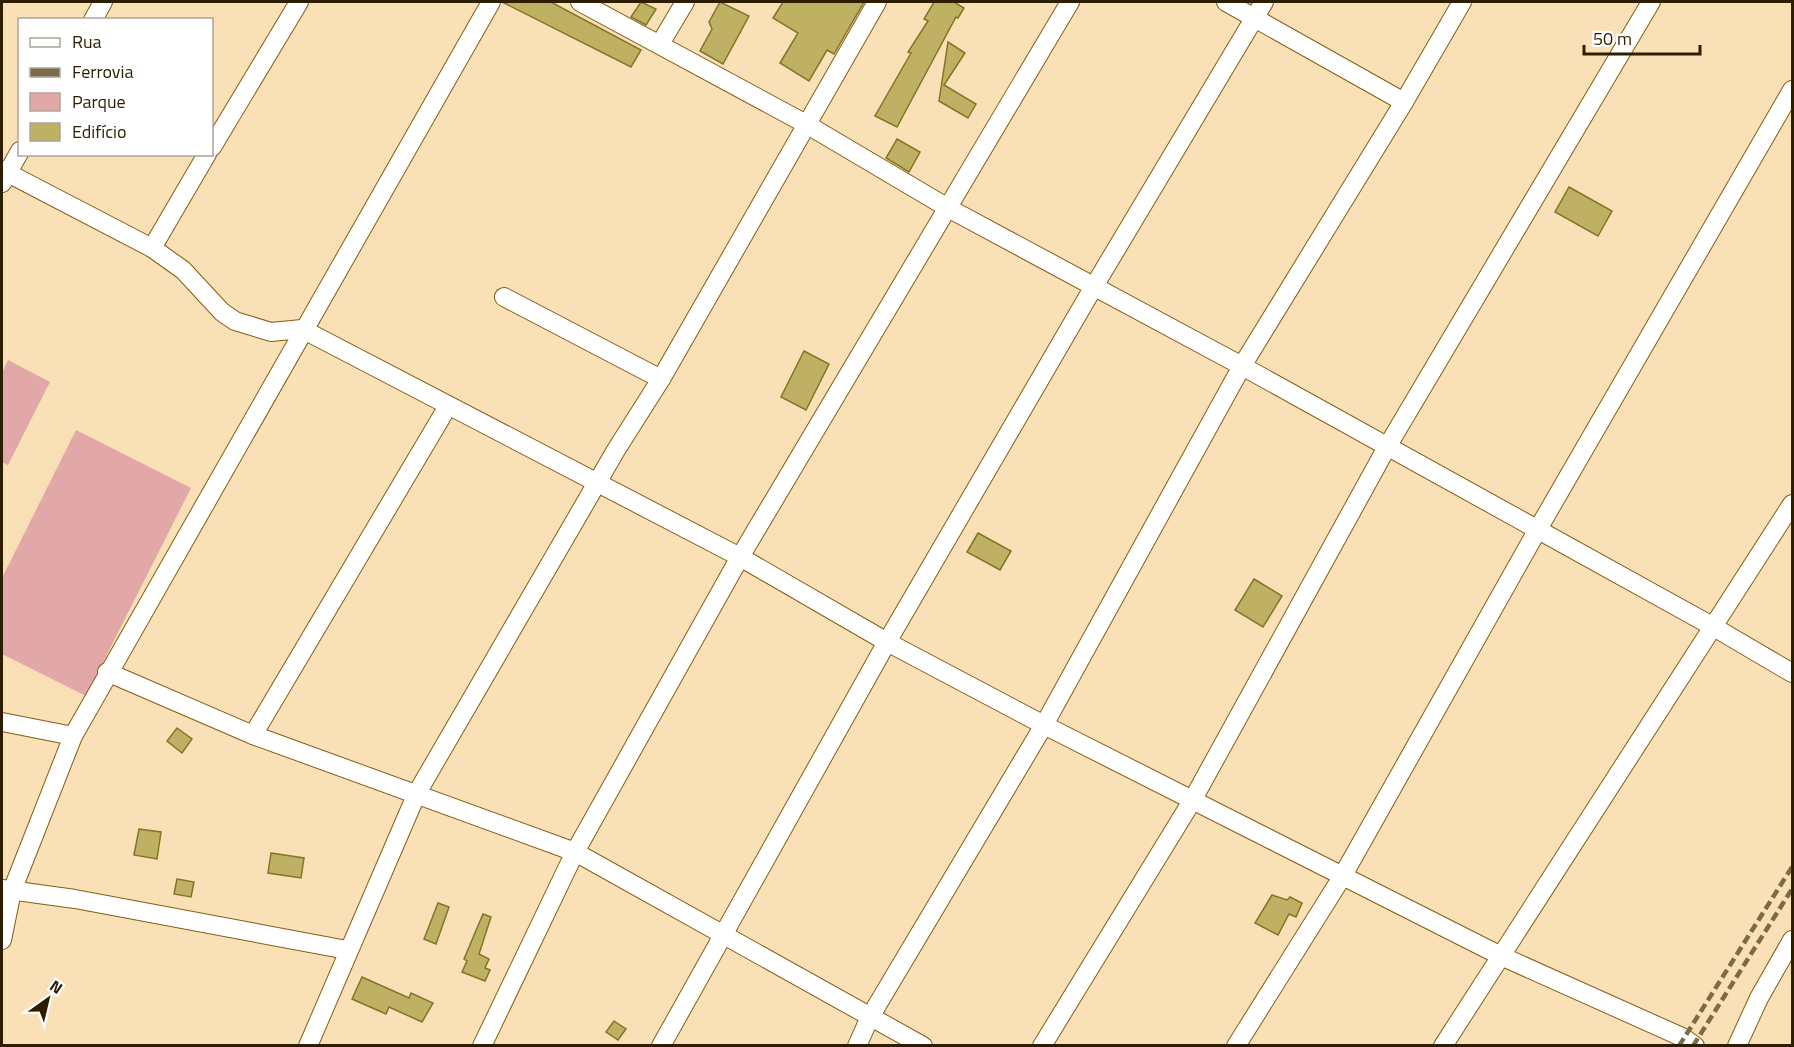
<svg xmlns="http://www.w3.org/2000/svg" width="1794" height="1047" viewBox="0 0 1794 1047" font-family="'Titillium Web',sans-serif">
<rect width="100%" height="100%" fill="#f9e0b7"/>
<g fill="#e1a8a7">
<polygon points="8,360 50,382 8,465 2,462 2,373"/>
<polygon points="76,430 191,488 86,696 2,654 2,578"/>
</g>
<g fill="#bfb164" stroke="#837526" stroke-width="1.5">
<polygon points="502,2 551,2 641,50 631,67"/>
<polygon points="641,2 656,9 646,25 631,17"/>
<polygon points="720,2 749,16 723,64 700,51 712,29 709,22"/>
<polygon points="783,2 864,2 834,54 827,50 809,81 780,63 798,33 773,18"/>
<polygon points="934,2 954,2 964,8 958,18 956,17 897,127 875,116 911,53 908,52 928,21 924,19"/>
<polygon points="948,42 965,53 944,85 976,104 968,118 939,101"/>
<polygon points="897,139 920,152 909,172 886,158"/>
<polygon points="1569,187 1612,211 1598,236 1555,212"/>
<polygon points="804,351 829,364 806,410 781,397"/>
<polygon points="978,533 1011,551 1000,570 967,552"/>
<polygon points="1254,579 1282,596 1263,627 1235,610"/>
<polygon points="177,728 192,739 182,753 167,741"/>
<polygon points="139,829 161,832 157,859 134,855"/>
<polygon points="271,853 304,858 301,878 268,873"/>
<polygon points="177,879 194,882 191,897 174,894"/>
<polygon points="1272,895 1287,900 1290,897 1302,903 1296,917 1289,914 1278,935 1255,923"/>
<polygon points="438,903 449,907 436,944 424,939"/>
<polygon points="483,914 491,917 479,954 489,959 485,968 490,970 485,981 462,972 467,961 464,959"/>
<polygon points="362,977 409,998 411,993 433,1003 422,1022 389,1007 386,1014 352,999"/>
<polygon points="614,1021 626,1029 618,1040 606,1032"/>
</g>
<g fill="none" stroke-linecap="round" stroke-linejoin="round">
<g stroke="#845e10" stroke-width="20">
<g id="minor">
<polyline points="580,2 806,124 948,208 1242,366 1712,626 1792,673"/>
<polyline points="1226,2 1404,102"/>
<polyline points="93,20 103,2"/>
<polyline points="660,44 685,2"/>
<polyline points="212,147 299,2"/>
<polyline points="2,170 152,248 183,270 222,312 235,321 271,332 302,329 740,557 887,642 1044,725 1501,956 1684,1038 1695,1046"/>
<polyline points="2,183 20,151"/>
<polyline points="152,248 207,154"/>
<polyline points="504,297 661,379"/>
<polyline points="107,672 253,735 575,852 923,1046"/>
<polyline points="2,722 73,736"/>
<polyline points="253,735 448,406"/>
<polyline points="2,889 75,899 347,950"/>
<polyline points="2,940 12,891 73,736 491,2"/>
<polyline points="308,1046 417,793 616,450 661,379 877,2"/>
<polyline points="482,1046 575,852 740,557 1070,2"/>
<polyline points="661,1046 887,642 1093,288 1264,2"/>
<polyline points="857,1046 870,1017 1044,725 1242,366 1404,102 1462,2"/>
<polyline points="1042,1046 1192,801 1387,447 1651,2"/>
<polyline points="1236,1046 1342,877 1538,529 1792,90"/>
<polyline points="1443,1046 1792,504"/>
<polyline points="1737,1046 1759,998 1792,940"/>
</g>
</g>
<use href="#minor" stroke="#fff" stroke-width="18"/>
<g stroke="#7d6a48" stroke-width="4.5" stroke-dasharray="9 4.5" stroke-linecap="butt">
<polyline points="1679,1046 1792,867"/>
<polyline points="1693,1046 1792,889"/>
</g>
</g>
<rect width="1794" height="1047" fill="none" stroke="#2d1e01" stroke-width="6"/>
<rect x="18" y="18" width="195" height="138" fill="#ffffff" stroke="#aba599" stroke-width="1.5"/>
<rect x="30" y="38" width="30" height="9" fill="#ffffff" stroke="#aba599" stroke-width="1.5"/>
<text x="72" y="48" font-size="18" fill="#2d1e01">Rua</text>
<rect x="30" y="68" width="30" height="9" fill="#7d6a48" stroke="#aba599" stroke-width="1.5"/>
<text x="72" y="78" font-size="18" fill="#2d1e01">Ferrovia</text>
<rect x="30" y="93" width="30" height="18" fill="#e1a8a7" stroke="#aba599" stroke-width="1.5"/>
<text x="72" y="108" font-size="18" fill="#2d1e01">Parque</text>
<rect x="30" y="123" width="30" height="18" fill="#bfb164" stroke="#aba599" stroke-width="1.5"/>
<text x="72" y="138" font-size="18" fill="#2d1e01">Edifício</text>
<g transform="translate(48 999) rotate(34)" stroke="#ffffff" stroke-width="4.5" paint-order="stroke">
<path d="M0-4.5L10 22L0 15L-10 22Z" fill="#2d1e01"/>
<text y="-9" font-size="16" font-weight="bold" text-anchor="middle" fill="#2d1e01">N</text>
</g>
<path d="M1584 45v9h116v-9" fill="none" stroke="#2d1e01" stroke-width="3"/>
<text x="1593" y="45" font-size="18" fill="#2d1e01" stroke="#ffffff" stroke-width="4.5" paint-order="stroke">50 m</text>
</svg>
